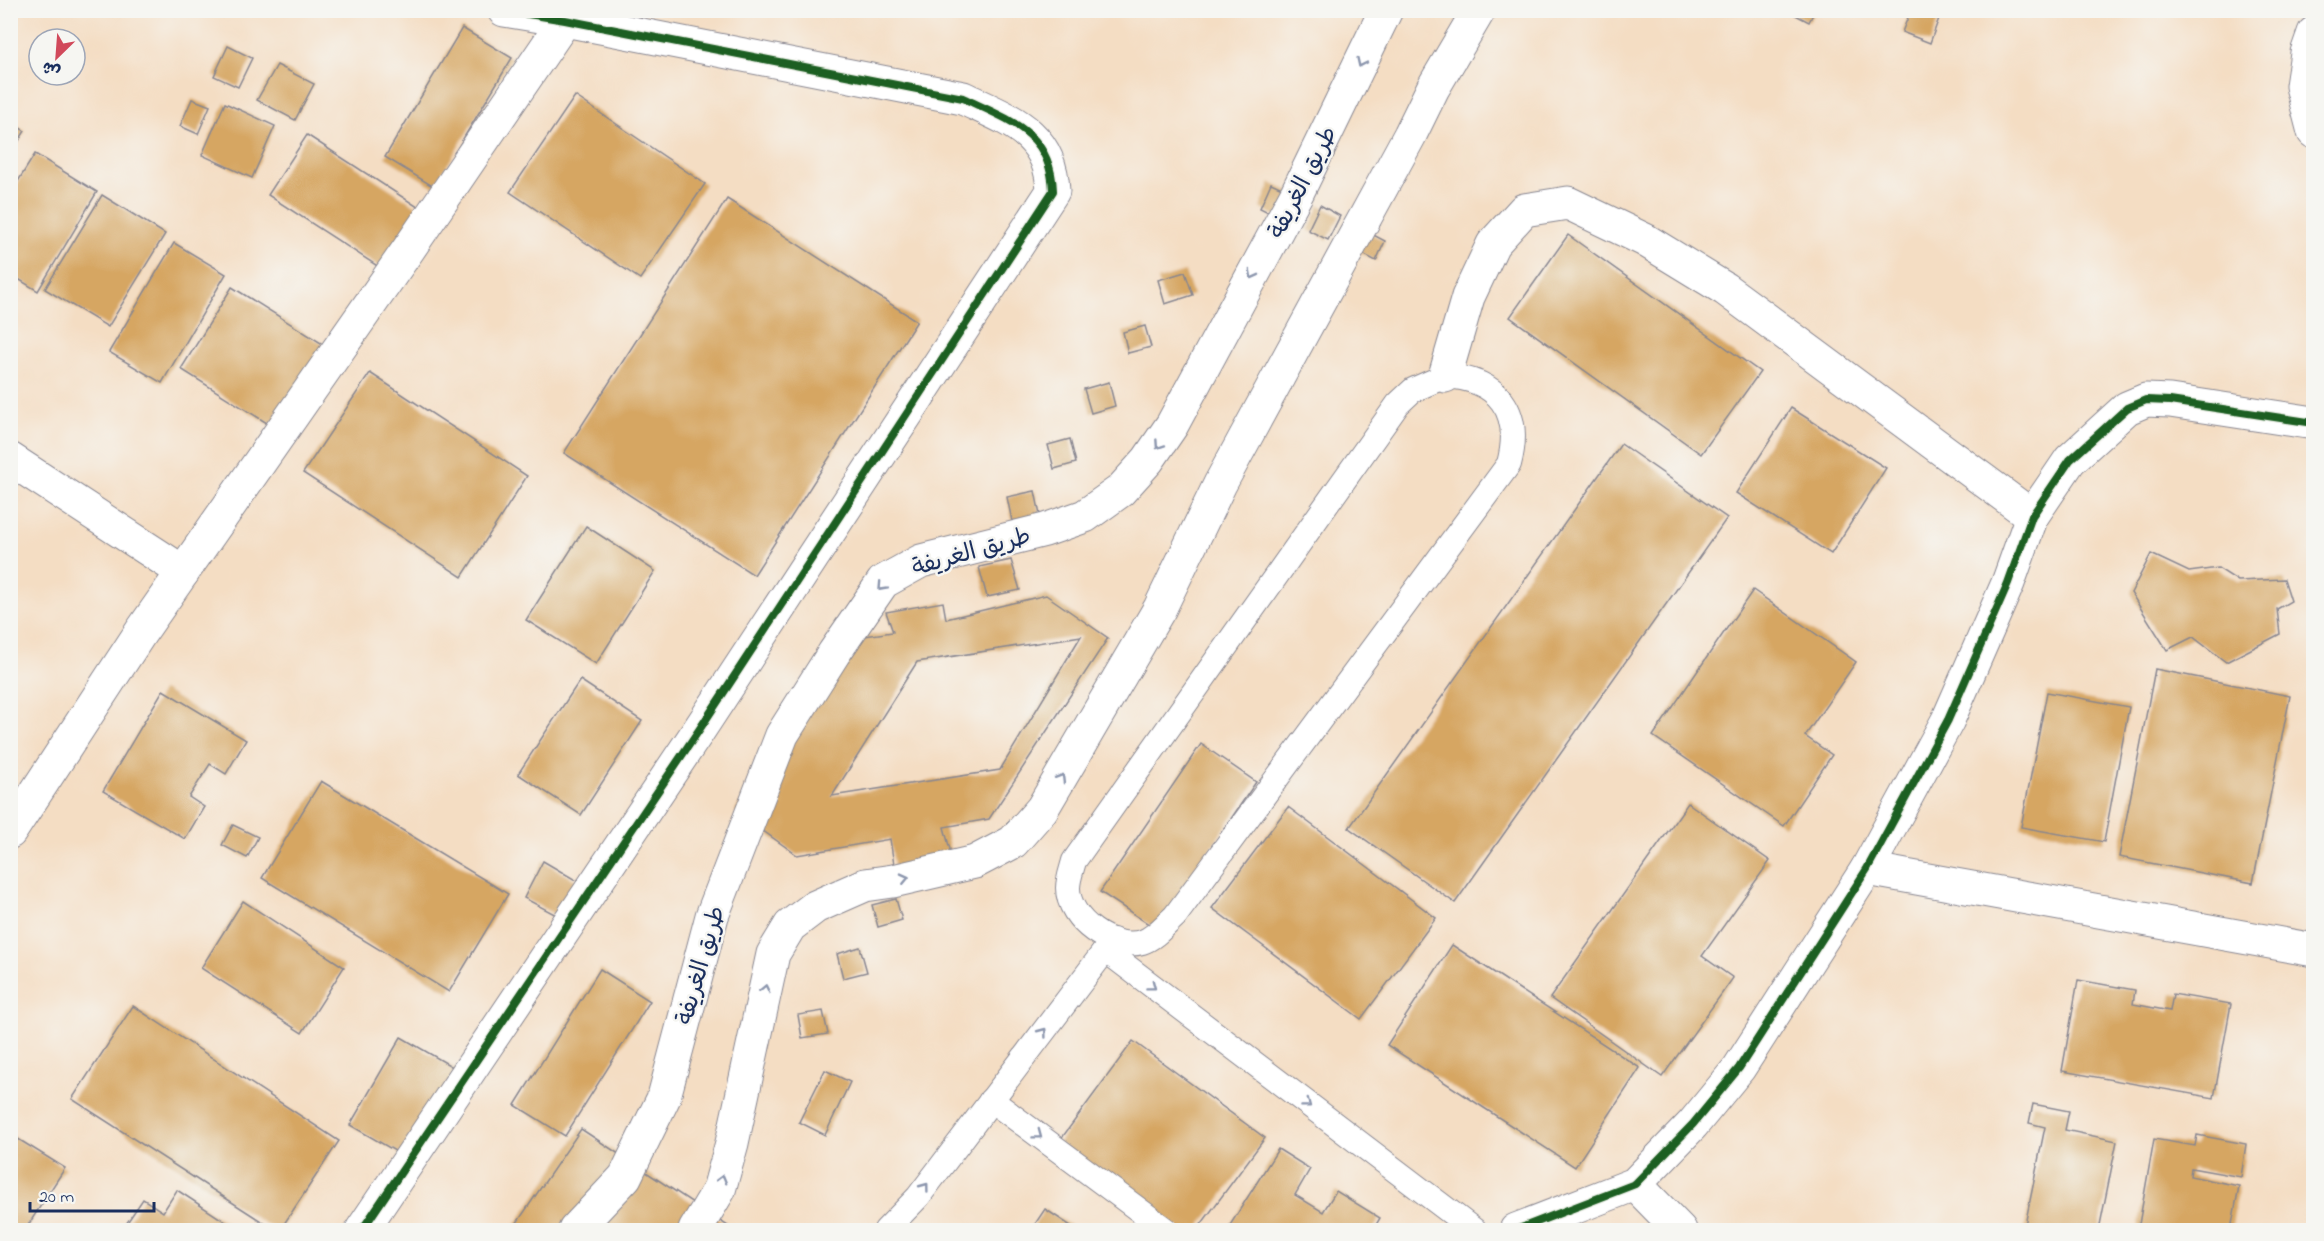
<svg xmlns="http://www.w3.org/2000/svg" width="2324" height="1241" viewBox="0 0 2324 1241" font-family="'Indie Flower','Playpen Sans Arabic',sans-serif">
<rect width="100%" height="100%" fill="#f6f6f2"/>
<filter id="ink" filterUnits="userSpaceOnUse"><feTurbulence type="fractalNoise" baseFrequency=".0167" numOctaves="2"/><feDisplacementMap in="SourceGraphic" scale="12" xChannelSelector="R" yChannelSelector="G"/><feConvolveMatrix kernelMatrix="1 2 1 2 8 2 1 2 1" color-interpolation-filters="sRGB"/></filter>
<filter id="wash" filterUnits="userSpaceOnUse"><feTurbulence type="fractalNoise" baseFrequency=".008" numOctaves="4" result="noise"/><feDisplacementMap in="SourceGraphic" scale="24" xChannelSelector="R" yChannelSelector="G"/><feGaussianBlur stdDeviation="1.35" result="paint"/><feColorMatrix in="noise" values="0 0 0 0 0 0 0 0 0 0 0 0 0 0 0 0 0 1.4 0 .05"/><feComposite in="paint" operator="in"/></filter>
<g filter="url(#wash)">
<rect width="100%" height="100%" fill="#f4ddc3"/>
<g id="blocks">
<g fill="#d6a662" fill-rule="evenodd">
<polygon points="1786,10 1815,10 1809,22"/>
<polygon points="1911,10 1942,10 1930,43 1902,32"/>
<polygon points="462,28 512,58 434,187 385,157"/>
<polygon points="228,46 252,58 238,87 214,76"/>
<polygon points="277,65 314,84 295,120 257,100"/>
<polygon points="575,96 705,184 640,279 510,192"/>
<polygon points="192,99 210,106 198,134 180,126"/>
<polygon points="225,103 275,126 252,178 202,155"/>
<polygon points="10,122 25,131 10,155"/>
<polygon points="307,135 424,211 385,271 268,195"/>
<polygon points="35,154 97,192 38,291 10,274 10,194"/>
<polygon points="1271,183 1291,192 1278,217 1260,208"/>
<polygon points="102,195 165,234 108,327 45,289"/>
<polygon points="727,199 917,321 754,575 564,453"/>
<polygon points="1320,205 1340,216 1328,240 1308,230"/>
<polygon points="1366,231 1385,241 1376,261 1357,251"/>
<polygon points="1568,235 1760,372 1701,454 1510,317"/>
<polygon points="174,243 226,274 162,383 109,352"/>
<polygon points="1185,272 1193,295 1165,304 1158,280"/>
<polygon points="232,287 329,348 278,430 181,369"/>
<polygon points="1145,326 1151,347 1128,353 1123,332"/>
<polygon points="370,373 527,476 462,577 303,473"/>
<polygon points="1109,382 1115,406 1091,413 1084,389"/>
<polygon points="1791,408 1886,468 1831,554 1736,493"/>
<polygon points="1070,439 1076,463 1054,469 1048,445"/>
<polygon points="1621,444 1727,518 1455,903 1349,828"/>
<polygon points="1035,491 1040,515 1012,521 1007,497"/>
<polygon points="586,526 655,571 596,664 526,620"/>
<polygon points="2151,554 2189,572 2218,568 2238,581 2284,579 2291,601 2277,609 2280,634 2226,662 2193,637 2167,650 2131,593"/>
<polygon points="1011,560 1020,590 987,597 979,567"/>
<polygon points="1753,590 1856,662 1805,736 1832,755 1784,826 1653,736"/>
<path d="M 1046,595 L 1108,638 L 989,819 L 944,827 L 953,861 L 895,871 L 890,839 L 797,855 L 735,811 L 851,638 L 893,632 L 886,612 L 943,602 L 946,619 ZM 1081,636 L 1000,770 L 832,796 L 917,662 Z"/>
<polygon points="2155,669 2290,696 2253,883 2119,857"/>
<polygon points="580,680 642,721 581,815 518,774"/>
<polygon points="163,690 246,740 226,774 210,764 189,797 204,807 185,839 103,791"/>
<polygon points="2047,692 2129,707 2104,842 2021,827"/>
<polygon points="1201,744 1256,782 1156,929 1100,892"/>
<polygon points="321,781 508,894 449,992 262,878"/>
<polygon points="1688,803 1770,861 1702,956 1733,978 1662,1077 1550,998"/>
<polygon points="1288,807 1436,918 1361,1019 1212,908"/>
<polygon points="233,825 258,837 247,858 222,845"/>
<polygon points="543,861 579,882 560,917 524,898"/>
<polygon points="896,899 902,920 878,927 872,905"/>
<polygon points="243,901 344,967 302,1033 201,968"/>
<polygon points="1452,945 1640,1068 1575,1167 1387,1045"/>
<polygon points="860,947 867,972 843,978 837,954"/>
<polygon points="600,969 650,1001 565,1136 515,1105"/>
<polygon points="2078,980 2135,990 2133,1004 2170,1011 2173,994 2231,1004 2214,1098 2062,1071"/>
<polygon points="133,1006 339,1141 280,1230 275,1230 72,1099"/>
<polygon points="823,1011 828,1034 802,1038 798,1015"/>
<polygon points="401,1037 458,1070 407,1158 350,1125"/>
<polygon points="1133,1041 1265,1138 1197,1230 1176,1230 1058,1143"/>
<polygon points="825,1070 850,1082 825,1135 799,1122"/>
<polygon points="2033,1104 2069,1111 2065,1130 2117,1141 2099,1230 2024,1230 2045,1127 2029,1123"/>
<polygon points="581,1129 734,1230 512,1230"/>
<polygon points="10,1134 65,1168 25,1230 10,1230"/>
<polygon points="2197,1135 2246,1144 2241,1177 2191,1168 2190,1176 2239,1186 2231,1230 2138,1230 2154,1139 2195,1146"/>
<polygon points="1278,1149 1310,1169 1295,1195 1323,1212 1336,1191 1380,1218 1373,1230 1227,1230"/>
<polygon points="177,1190 238,1230 122,1230 143,1199 163,1212"/>
<polygon points="1045,1209 1077,1230 1031,1230"/>
</g>
</g>
</g>
<g filter="url(#ink)">
<use href="#blocks" fill-opacity="0" stroke="#888690" stroke-width="1.5"/>
<g fill="none" stroke-linecap="round" stroke-linejoin="round">
<g stroke="#888690" stroke-width="26">
<g id="lane">
<path d="M 1445,376 C 1498,379 1523,411 1509,464 L 1175,916 C 1165,925 1155,938 1142,942 C 1112,951 1068,920 1068,888 C 1068,879 1072,869 1074,861 L 1398,404 L 1413,390 Z"/>
<polyline points="1105,950 1474,1230"/>
<polyline points="991,1100 1166,1230"/>
<polyline points="886,1230 918,1197 1113,940"/>
</g>
</g>
<g stroke="#888690" stroke-width="35">
<g id="street">
<polyline points="2314,33 2307,53 2302,86 2314,132"/>
<polyline points="1445,376 1468,297 1493,244 1524,210 1568,203 1645,240 1725,289 2032,516"/>
<polyline points="10,459 183,572"/>
<polyline points="10,832 141,632 408,250 565,20"/>
<polyline points="1867,869 2314,950"/>
<polyline points="1635,1184 1680,1230"/>
<path d="M 362,1230 L 699,730 L 1053,191 C 1051,132 1009,120 963,98 L 565,20 L 504,10"/>
</g>
</g>
<g stroke="#888690" stroke-width="35">
<polyline id="secondary" points="1516,1230 1635,1184 1693,1124 1739,1068 1867,869 1948,720 2008,583 2032,516 2070,460 2127,408 2146,400 2170,401 2314,423"/>
</g>
<g stroke="#888690" stroke-width="35">
<g id="primary">
<polyline points="575,1230 625,1177 664,1097 712,916 782,735 834,653 883,582 921,561 1045,530 1085,516 1120,491 1148,460 1172,425 1297,193 1386,10"/>
<polyline points="695,1230 719,1190 732,1143 773,954 790,926 815,907 865,885 893,881 975,862 1013,842 1042,809 1160,608 1220,484 1410,135 1433,88 1479,10"/>
</g>
</g>
<use href="#lane" stroke="#fff" stroke-width="24"/>
<use href="#street" stroke="#fff" stroke-width="33"/>
<use href="#secondary" stroke="#fff" stroke-width="33"/>
<use href="#primary" stroke="#fff" stroke-width="33"/>
<g stroke="#f6f6f2" stroke-width="11">
<g id="cycleway">
<path d="M 362,1230 L 699,730 L 1053,191 C 1051,132 1009,120 963,98 L 565,20 L 504,10"/>
<polyline points="1516,1230 1635,1184 1693,1124 1739,1068 1867,869 1948,720 2008,583 2032,516 2070,460 2127,408 2146,400 2170,401 2314,423"/>
</g>
</g>
<use href="#cycleway" stroke="#1b5e20" stroke-width="8"/>
</g>
<defs><path id="oneway-chevron" d="M-2-3.5L2.5 0L-2 3.5" fill="none" stroke-width="1.6" stroke-linecap="round" stroke-linejoin="round" transform="scale(1.5)"/></defs>
<g stroke="#8d97ae">
<use href="#oneway-chevron" transform="translate(1361 63) rotate(115)"/>
<use href="#oneway-chevron" transform="translate(1253 275) rotate(118)"/>
<use href="#oneway-chevron" transform="translate(1159 445) rotate(124)"/>
<use href="#oneway-chevron" transform="translate(882 587) rotate(133)"/>
<use href="#oneway-chevron" transform="translate(1061 778) rotate(-59)"/>
<use href="#oneway-chevron" transform="translate(905 878) rotate(-13)"/>
<use href="#oneway-chevron" transform="translate(1152 986) rotate(37)"/>
<use href="#oneway-chevron" transform="translate(765 989) rotate(-78)"/>
<use href="#oneway-chevron" transform="translate(1043 1032) rotate(-53)"/>
<use href="#oneway-chevron" transform="translate(1307 1104) rotate(37)"/>
<use href="#oneway-chevron" transform="translate(1038 1135) rotate(37)"/>
<use href="#oneway-chevron" transform="translate(722 1179) rotate(-74)"/>
<use href="#oneway-chevron" transform="translate(925 1187) rotate(-53)"/>
</g>
</g>
<g text-anchor="middle" stroke-width="5" stroke-linejoin="round" paint-order="stroke">
<g font-size="24" fill="#1b2f5e" stroke="#f6f6f2">
<text transform="translate(1302 182) rotate(-63)" y="8">طريق الغريفة</text>
<text transform="translate(971 551) rotate(-16)" y="8">طريق الغريفة</text>
<text transform="translate(700 965) rotate(-74)" y="8">طريق الغريفة</text>
</g>
</g>
<rect width="2324" height="1241" fill="none" stroke="#f6f6f2" stroke-width="36"/>
<g transform="translate(57 57) rotate(205)"><circle r="28" fill="#f6f6f2" stroke="#9ea6b7" stroke-width="1.5"/>
<path d="M0-4.5L10 22L0 15L-10 22Z" fill="#d1495b"/>
<text y="-9" font-size="16" font-weight="bold" text-anchor="middle" fill="#1b2f5e">ش</text>
</g>
<path d="M30 1202v9h124v-9" fill="none" stroke="#1b2f5e" stroke-width="3"/>
<text x="39" y="1202" font-size="18" fill="#1b2f5e" stroke="#f6f6f2" stroke-width="4.5" paint-order="stroke">20 m</text>
</svg>
